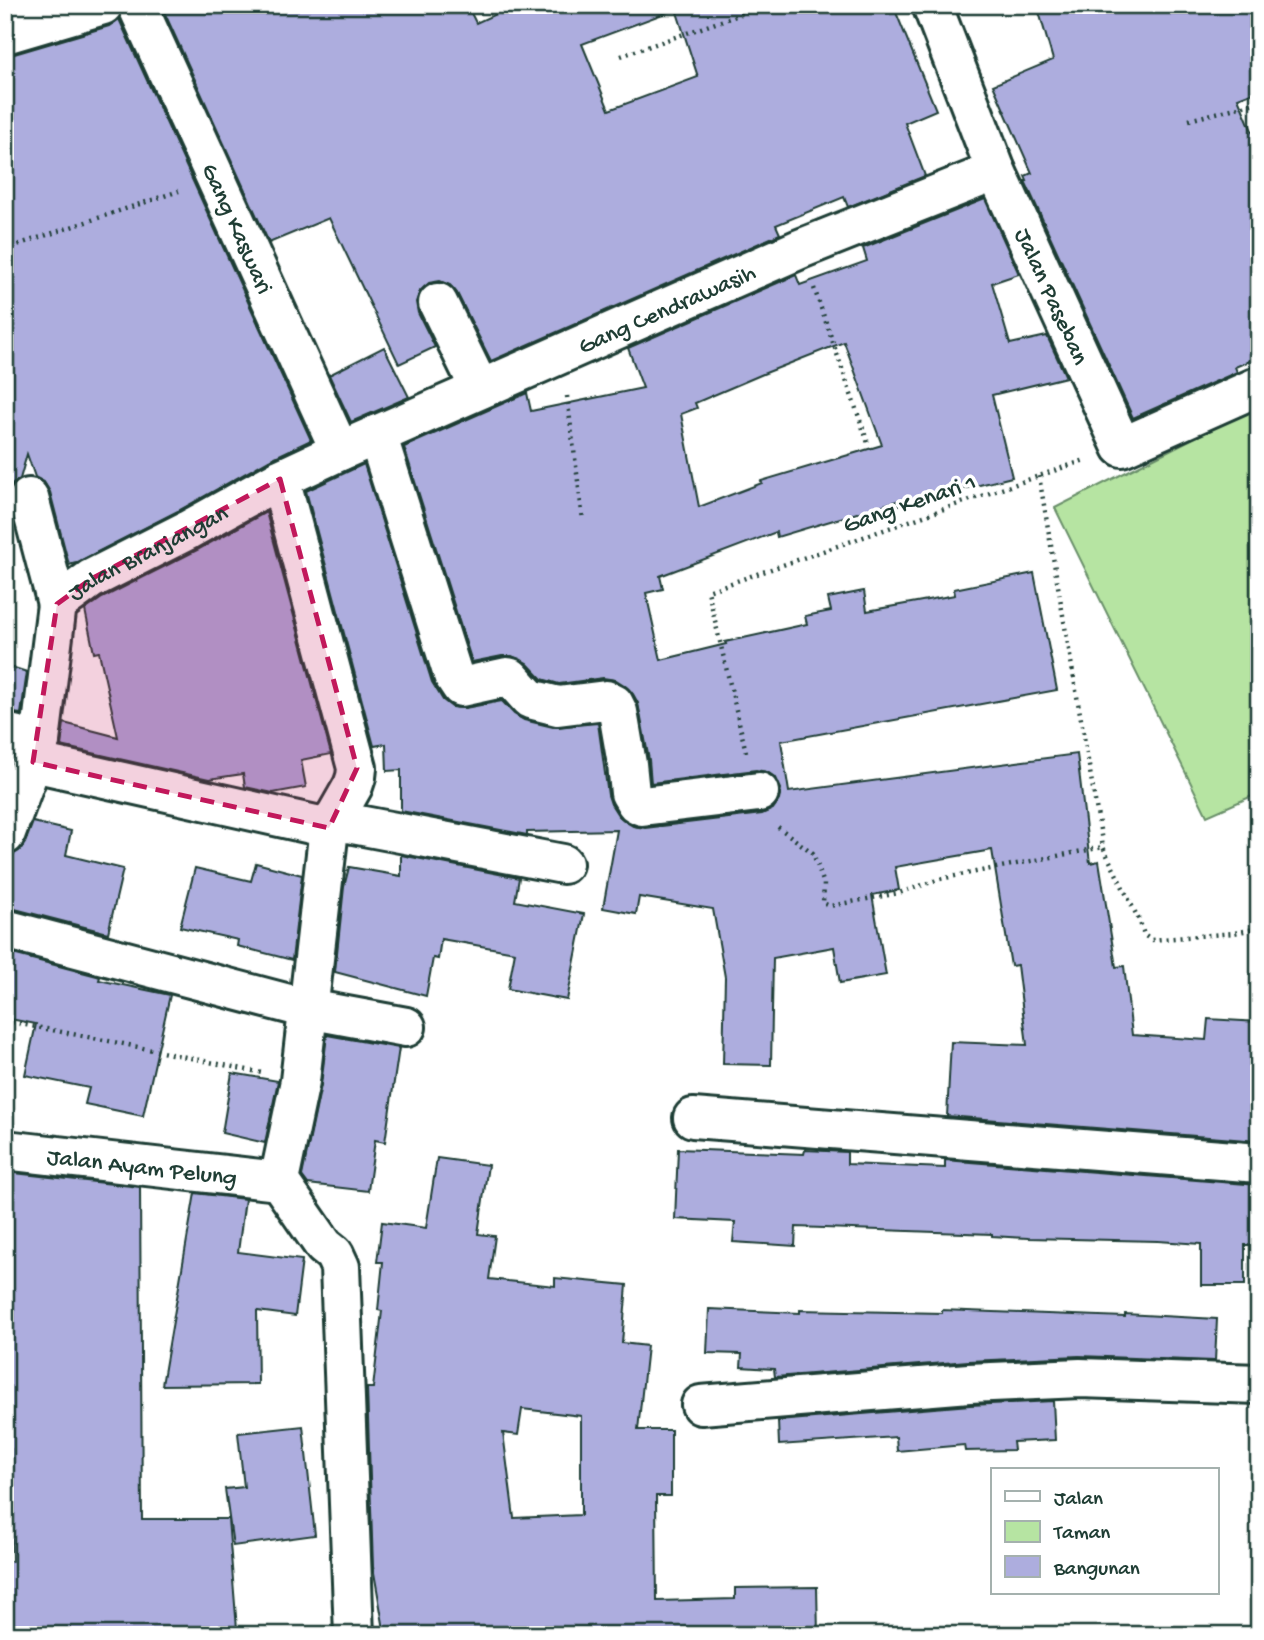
<svg xmlns="http://www.w3.org/2000/svg" width="1264" height="1640" viewBox="0 0 1264 1640" font-family="'Gochi Hand',sans-serif">
<rect width="100%" height="100%" fill="#fff"/>
<filter id="ink" filterUnits="userSpaceOnUse"><feTurbulence type="fractalNoise" baseFrequency=".0143" numOctaves="2"/><feDisplacementMap in="SourceGraphic" scale="14" xChannelSelector="R" yChannelSelector="G"/><feConvolveMatrix kernelMatrix="1 2 1 2 8 2 1 2 1" color-interpolation-filters="sRGB"/></filter>
<g filter="url(#ink)">
<polygon fill="#b6e4a2" stroke="#6a906b" stroke-width="2" points="1259,405 1259,793 1207,816 1055,508"/>
<g fill="#adadde" stroke="#1f3d34" stroke-width="2" fill-rule="evenodd">
<path d="M 161,5 L 467,5 L 476,23 L 515,5 L 893,5 L 936,110 L 905,123 L 925,176 L 848,207 L 844,197 L 776,225 L 780,234 L 491,361 L 457,293 L 450,285 L 440,281 L 429,283 L 420,291 L 416,302 L 418,313 L 435,347 L 399,364 L 329,218 L 269,243 ZM 676,9 L 698,77 L 609,110 L 582,44 Z"/>
<polygon points="1037,5 1259,5 1259,90 1238,98 1259,147 1259,357 1235,367 1237,372 1133,418 1025,181 1027,181 1025,176 1032,173 993,85 1053,60"/>
<polygon points="119,19 311,440 269,460 178,511 76,563 69,565 50,492 44,482 35,477 27,454 20,479 13,483 8,492 8,496 5,495 5,55 11,55 109,26"/>
<path d="M 985,199 L 1019,274 L 992,283 L 1010,344 L 1047,336 L 1066,377 L 992,395 L 1012,477 L 898,505 L 897,501 L 777,537 L 776,532 L 660,576 L 663,589 L 646,593 L 661,660 L 726,644 L 725,642 L 807,624 L 805,616 L 831,611 L 828,598 L 864,591 L 867,611 L 955,595 L 954,589 L 1034,573 L 1057,690 L 781,741 L 789,792 L 1077,754 L 1090,863 L 1099,861 L 1116,967 L 1124,966 L 1132,1035 L 1206,1040 L 1208,1019 L 1259,1022 L 1259,1141 L 947,1116 L 951,1042 L 1027,1045 L 1017,965 L 1011,966 L 992,850 L 895,867 L 899,890 L 872,895 L 886,975 L 840,983 L 834,947 L 773,958 L 771,1065 L 723,1064 L 725,977 L 713,909 L 639,897 L 636,914 L 603,908 L 617,830 L 527,832 L 527,835 L 401,811 L 401,770 L 387,771 L 386,744 L 374,746 L 306,491 L 364,464 L 432,682 L 443,700 L 452,707 L 465,708 L 502,701 L 514,714 L 524,720 L 553,727 L 598,723 L 608,795 L 611,804 L 618,815 L 626,822 L 633,826 L 645,828 L 762,814 L 773,809 L 779,800 L 781,789 L 776,778 L 767,772 L 756,770 L 651,783 L 649,760 L 638,703 L 633,694 L 624,685 L 616,680 L 603,678 L 559,684 L 542,679 L 527,663 L 512,656 L 502,656 L 472,662 L 404,447 L 527,393 L 531,411 L 643,388 L 628,348 L 796,275 L 800,285 L 867,261 L 863,248 ZM 844,342 L 882,445 L 761,481 L 762,483 L 699,507 L 681,414 L 697,408 L 695,403 L 763,374 Z"/>
<polygon points="384,347 409,397 351,422 329,375"/>
<polygon points="266,512 331,754 301,760 306,787 273,793 245,787 243,774 209,779 61,746 64,723 118,737 99,652 94,653 85,610 102,598 199,549"/>
<polygon points="5,665 27,672 21,714 5,712"/>
<polygon points="33,822 71,831 66,855 123,869 108,933 11,908 5,908 5,856 9,856 19,851 25,843"/>
<polygon points="401,855 519,878 515,901 584,914 567,1000 508,989 515,952 441,939 438,959 433,958 426,996 335,972 344,887 349,867 401,876"/>
<polygon points="256,863 302,875 292,960 237,946 238,940 180,927 195,868 251,881"/>
<polygon points="5,952 97,976 100,977 99,980 170,995 143,1116 85,1104 89,1088 25,1075 36,1024 5,1018"/>
<polygon points="327,1035 399,1048 385,1142 375,1140 368,1191 308,1184 302,1176 321,1085"/>
<polygon points="232,1073 278,1081 265,1143 222,1133"/>
<polygon points="678,1149 804,1154 805,1150 847,1152 847,1164 945,1168 945,1160 1259,1185 1259,1245 1245,1245 1245,1285 1201,1285 1201,1244 1158,1241 1028,1238 992,1236 992,1234 796,1227 795,1246 733,1242 735,1222 675,1219"/>
<path d="M 437,1158 L 488,1165 L 478,1234 L 495,1236 L 489,1279 L 555,1286 L 555,1278 L 627,1285 L 622,1343 L 647,1346 L 638,1430 L 671,1430 L 671,1496 L 656,1496 L 657,1601 L 735,1599 L 735,1588 L 817,1587 L 818,1635 L 385,1635 L 373,1567 L 367,1388 L 373,1388 L 382,1311 L 378,1310 L 383,1262 L 377,1262 L 382,1222 L 426,1228 ZM 522,1409 L 581,1416 L 581,1515 L 514,1518 L 503,1433 L 518,1435 Z"/>
<polygon points="5,1172 140,1187 142,1519 228,1519 237,1629 177,1635 5,1635 5,1562 12,1561 11,1449 7,1449"/>
<polygon points="195,1193 245,1199 238,1252 302,1260 295,1316 257,1311 258,1384 162,1385"/>
<polygon points="709,1309 800,1313 800,1310 942,1313 942,1310 1125,1317 1125,1314 1217,1319 1215,1361 1079,1356 968,1361 775,1377 774,1369 741,1367 742,1354 707,1353"/>
<polygon points="1053,1401 1055,1440 1013,1442 1014,1450 965,1451 964,1445 897,1451 896,1437 779,1445 778,1421 970,1405"/>
<polygon points="303,1426 315,1535 233,1546 225,1489 244,1487 238,1433"/>
</g>
<g fill="none" stroke-linecap="round" stroke-linejoin="round">
<g stroke="#1f3d34" stroke-width="44">
<g id="minor">
<path id="s1" d="M 137,5 L 340,451"/>
<path id="s2" d="M 932,5 L 996,171 L 1122,447 L 1259,386"/>
<polyline points="5,34 103,5"/>
<polyline points="438,303 480,389"/>
<polyline points="377,434 453,675 461,687 507,677 511,678 530,699 558,706 606,700 614,704 618,712 627,764 630,793 636,803 642,806 759,792"/>
<polyline points="280,479 357,768 356,777 353,786 329,828 300,1081 279,1181 324,1246 334,1254 340,1267 354,1635"/>
<polyline points="29,498 57,604"/>
<polyline points="5,733 40,741"/>
<polyline points="33,762 329,828"/>
<polyline points="332,820 563,864"/>
<path id="s3" d="M 5,835 L 40,741 L 57,604 L 91,579 L 188,530 L 280,479 L 340,451 L 800,249 L 996,171"/>
<polyline points="5,929 308,1009 406,1027"/>
<polyline points="693,1118 1259,1163"/>
<path id="s4" d="M 5,1150 L 279,1181"/>
<polyline points="701,1405 969,1383 1080,1378 1259,1384"/>
</g>
</g>
<g stroke="#1f3d34" stroke-width="4.5" stroke-dasharray="2 5" stroke-linecap="butt">
<polyline points="585,5 587,10"/>
<polyline points="621,56 767,5"/>
<polyline points="1189,120 1259,102"/>
<polyline points="5,249 179,191"/>
<polyline points="814,288 869,446"/>
<polyline points="567,396 583,520"/>
<polyline points="1039,476 1103,847 1140,922 1144,935 1151,940 1234,933 1259,928"/>
<polyline points="746,752 708,591 1085,460"/>
<polyline points="778,827 813,853 824,884 823,903 830,906 899,893 940,879 1103,847"/>
<polyline points="5,1021 114,1042 262,1073"/>
</g>
<use href="#minor" stroke="#fff" stroke-width="38"/>
</g>
</g>
<path fill="#c2185b" fill-opacity="0.2" stroke="#c2185b" stroke-width="5" stroke-dasharray="14 9" stroke-linejoin="round" d="M 280,479 L 357,768 L 329,828 L 33,762 L 57,604 L 91,579 Z"/>
<g text-anchor="middle" stroke-width="7" stroke-linejoin="round" paint-order="stroke">
<g font-size="24" fill="#1f3d34" stroke="#fff">
<text dy="8" stroke="none"><textPath href="#s1" startOffset="245">Gang Kaswari</textPath></text>
<text dy="8" stroke="none"><textPath href="#s2" startOffset="315">Jalan Paseban</textPath></text>
<text dy="8" stroke="none"><textPath href="#s3" startOffset="917">Gang Cendrawasih</textPath></text>
<text transform="translate(909 502) rotate(-19)" y="8">Gang Kenari 1</text>
<text dy="8" stroke="none"><textPath href="#s3" startOffset="343">Jalan Branjangan</textPath></text>
<text dy="8" stroke="none"><textPath href="#s4" startOffset="138">Jalan Ayam Pelung</textPath></text>
</g>
</g>
<rect width="1264" height="1640" fill="none" stroke="#fff" stroke-width="28"/>
<rect x="14" y="14" width="1236" height="1612" fill="none" stroke="#1f3d34" stroke-width="2.5" filter="url(#ink)"/>
<rect x="991" y="1468" width="228" height="126" fill="#ffffff" stroke="#a5b1ae" stroke-width="2"/>
<rect x="1005" y="1491" width="35" height="10" fill="#ffffff" stroke="#a5b1ae" stroke-width="2"/>
<text x="1054" y="1504" font-size="21" fill="#1f3d34">Jalan</text>
<rect x="1005" y="1521" width="35" height="21" fill="#b6e4a2" stroke="#a5b1ae" stroke-width="2"/>
<text x="1054" y="1538" font-size="21" fill="#1f3d34">Taman</text>
<rect x="1005" y="1556" width="35" height="21" fill="#adadde" stroke="#a5b1ae" stroke-width="2"/>
<text x="1054" y="1574" font-size="21" fill="#1f3d34">Bangunan</text>
</svg>
